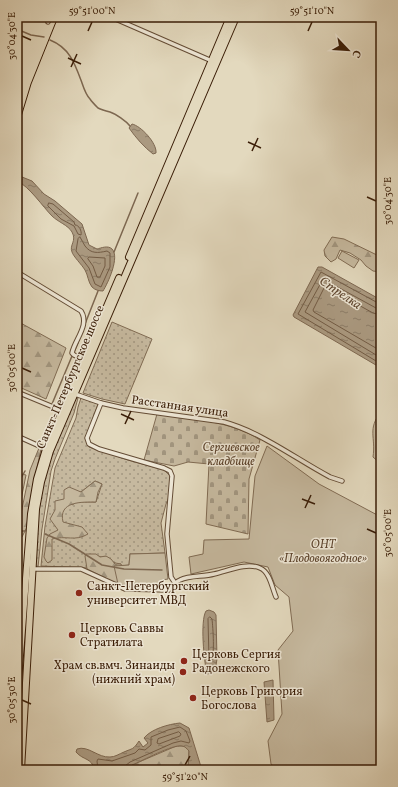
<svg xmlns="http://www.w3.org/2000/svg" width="398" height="787" viewBox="0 0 398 787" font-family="Vollkorn,serif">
<defs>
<pattern id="grass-dots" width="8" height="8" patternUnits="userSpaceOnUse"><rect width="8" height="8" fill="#c6b99f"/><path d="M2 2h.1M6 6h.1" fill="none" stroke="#a29680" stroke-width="1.8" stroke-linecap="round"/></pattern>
<pattern id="forest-firs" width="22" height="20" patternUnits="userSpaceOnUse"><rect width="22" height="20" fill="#c6b99f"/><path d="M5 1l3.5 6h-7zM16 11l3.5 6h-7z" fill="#a29680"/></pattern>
<pattern id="cemetery-stones" width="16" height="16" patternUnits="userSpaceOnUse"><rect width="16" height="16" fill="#c6b99f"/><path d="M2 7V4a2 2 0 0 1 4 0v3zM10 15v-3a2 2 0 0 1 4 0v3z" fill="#a29680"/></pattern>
<pattern id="water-ripples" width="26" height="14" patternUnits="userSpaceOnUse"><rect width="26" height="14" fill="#aa9980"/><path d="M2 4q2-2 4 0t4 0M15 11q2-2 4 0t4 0" fill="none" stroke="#8b7c67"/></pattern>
</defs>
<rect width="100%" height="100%" fill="#e3d9be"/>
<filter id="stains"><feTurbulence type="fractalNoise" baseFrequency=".005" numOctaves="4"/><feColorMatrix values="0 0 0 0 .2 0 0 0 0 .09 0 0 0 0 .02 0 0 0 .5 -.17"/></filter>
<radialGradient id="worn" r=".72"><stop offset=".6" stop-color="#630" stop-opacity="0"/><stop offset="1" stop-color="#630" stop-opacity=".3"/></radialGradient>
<g fill="url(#grass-dots)" stroke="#806b53" fill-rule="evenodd">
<polygon points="112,322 152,339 125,404 102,399 83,393"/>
<path d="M 76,398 L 78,398 L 74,413 L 55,459 L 51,471 L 42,529 L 38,567 L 35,567 C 36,542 36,515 41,490 C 49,458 63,428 76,398 Z"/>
<path d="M 81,398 L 98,404 L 86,438 L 89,447 L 128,460 L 164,470 L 170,476 L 169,497 L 166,504 L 161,523 L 165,553 L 130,554 L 129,565 L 121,566 L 121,564 C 109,563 98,552 86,555 L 90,568 L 41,566 L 45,526 L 55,468 L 76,418 L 78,407 ZM 95,481 L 102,484 L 96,502 L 77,502 L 72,505 L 76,491 L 81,492 Z"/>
</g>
<g fill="url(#forest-firs)" stroke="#806b53">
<polygon points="332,237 344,239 381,257 381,272 373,271 366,266 361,260 350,253 340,250 336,259 331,262 325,256 324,250"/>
<polygon points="17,321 66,348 46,399 17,386"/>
<path d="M 381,412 L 381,464 L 373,457 C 376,437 367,429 381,412 Z"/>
<polygon points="39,448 41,449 30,501 27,527 22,537 17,540 18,528 30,470"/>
<polygon points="17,473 26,475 17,520"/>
<path d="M 95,481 L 102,484 L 98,492 L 96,502 C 82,502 58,501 63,522 L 82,527 L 88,534 C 75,542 66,535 52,539 L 52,560 L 48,563 L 46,561 L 44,557 L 47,538 L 50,534 L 58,530 L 50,519 L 55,510 L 55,501 L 64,499 L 64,490 L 69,487 L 81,492 Z"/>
<polygon points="86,554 96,554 100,557 106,556 111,559 115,564 121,564 122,574 119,581 115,583 87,569 85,556"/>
<polygon points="181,745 186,747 189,751 188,770 128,770 132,765 174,747"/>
</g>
<path fill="url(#cemetery-stones)" stroke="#806b53" d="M 157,414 C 191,419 232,421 260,440 L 249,479 L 248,534 L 206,524 L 209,464 L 188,462 L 174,466 L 144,460 Z"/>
<g fill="#c6b99f" stroke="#806b53">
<polygon points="342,251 359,260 354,268 338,258"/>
<polygon points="267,446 319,484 381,517 381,770 278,770 271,764 268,741 282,714 278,650 293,631 289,597 275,585 268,567 244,562 191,574 189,557 203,554 204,540 249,539 255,476"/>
<polygon points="165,553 168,579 162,580 160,587 133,587 118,584 114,566 129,565 130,554"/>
</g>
<g fill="url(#water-ripples)" stroke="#7d6750">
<path d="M 132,124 C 141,126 157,143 156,153 L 153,154 C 144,147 136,138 129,128 Z"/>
<path d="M 17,175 L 32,181 L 44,194 L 55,201 L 82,224 L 89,245 L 97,249 C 101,248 108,245 112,249 C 120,257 108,283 103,291 C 99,291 95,290 92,287 C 88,282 88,275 85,270 C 82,265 73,256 72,252 C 69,245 77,241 72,232 C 68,225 58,222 52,216 C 43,207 29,186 17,181 Z"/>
<polygon points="318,267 322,267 381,300 381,368 294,317 293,315"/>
<path d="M 209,610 L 214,612 L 216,615 L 217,659 L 215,671 L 212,673 L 207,674 C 204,661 200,621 206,611 Z"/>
<polygon points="273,680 274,720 267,722 264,682"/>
<path d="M 180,723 L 189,728 L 202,770 L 188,770 L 189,751 C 187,749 185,746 182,746 C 173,744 142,761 132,765 L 127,770 L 95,770 C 91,757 84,761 76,752 L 77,749 C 88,745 98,758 110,757 C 115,757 119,754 124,752 C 133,748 133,750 139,741 L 143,747 L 148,743 L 144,738 C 151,729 169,724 180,723 Z"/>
</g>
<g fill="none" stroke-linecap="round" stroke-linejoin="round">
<g stroke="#725b44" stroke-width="1">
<path d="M 49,203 L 53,204 L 74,222 L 75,225 C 79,225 82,231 81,235 L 78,234 L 74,226 L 61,219 L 48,206 Z"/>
<path d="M 80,237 C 82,240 83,243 85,246 C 91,254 98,253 107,251 L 110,253 L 110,267 L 101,287 L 95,284 L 89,268 L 76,251 L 78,239 Z"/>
<polygon points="89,257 105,258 105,266 100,277 97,277 93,266 88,259"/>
<polyline points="381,304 378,303 321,272 298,314 381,364"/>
<polyline points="381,309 376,308 323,279 305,312 381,358"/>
<polyline points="381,315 373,313 326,287 324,288 313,310 314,312 381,351"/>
<path d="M 210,617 L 212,619 C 213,628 215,656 211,662 L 209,659 L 208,619 Z"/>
<polygon points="179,732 181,734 180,736 159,744 157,743 158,739"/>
<polyline points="98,770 97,761 98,759 112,761 135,753 139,749 145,750 151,745 151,737 168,730 180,727 186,731 190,741 189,743 181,741 173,743 130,762 125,766 125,770"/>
</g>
<g stroke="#7d6750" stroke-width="1.5">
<polyline points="17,25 19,30 31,35 44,37"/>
<path d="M 50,40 C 70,48 75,64 82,83 C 84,89 86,95 90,99 C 92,102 96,106 98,108 C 102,110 106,111 110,112 C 116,114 126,121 130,126"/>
<polyline points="114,252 138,193"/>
<polyline points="85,324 98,291"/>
<polyline points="74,352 78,343"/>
<polyline points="52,404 72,356"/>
<polyline points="17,482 20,480 25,471"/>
<polyline points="19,531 25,531"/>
<polyline points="45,534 69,544 102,565 124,569 162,570"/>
</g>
<g stroke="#644c35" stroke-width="5.5">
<g id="minor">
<polyline points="111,17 212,61"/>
<polyline points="48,22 50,17"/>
<path d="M 17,272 L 81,311 C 90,325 75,339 72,353 L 74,355 L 84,360"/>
<polyline points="17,392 63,411"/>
<path d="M 75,394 L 101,403 L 123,408 L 224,422 C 261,432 296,459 330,477 L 342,481"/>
<polyline points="101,403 87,438 89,444 99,449 164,468 170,471 172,476 167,534 171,577 175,583"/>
<polyline points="17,436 46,449"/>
<path d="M 33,569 L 81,569 L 125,589 L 169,590 C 172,586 175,582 180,580 C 190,575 203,577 214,574 C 228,571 246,562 260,568 C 270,572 272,588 276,597"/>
</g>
</g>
<g stroke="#3a1d07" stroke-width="8">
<g id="primary">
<polyline points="129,257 230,17"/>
<polyline points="17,694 31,514 37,479 46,449 119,278"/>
<polyline points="21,770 36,509 41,482 50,451 236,17"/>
</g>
</g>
<use href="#minor" stroke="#ede6d5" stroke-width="3.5"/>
<use href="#primary" stroke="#e3d9be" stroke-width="6"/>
<polyline stroke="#3a1d07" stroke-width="1" points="17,130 31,84 58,17"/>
</g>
<path fill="none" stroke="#3a1d07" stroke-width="1.5" d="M 88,31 L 92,22M 308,31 L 312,22M 22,36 L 31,40M 68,58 L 81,64M 71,67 L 77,54M 248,142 L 261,148M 252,151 L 258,138M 367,197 L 376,201M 22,368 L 31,372M 121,414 L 134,420M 125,424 L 131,411M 302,499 L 315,504M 305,508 L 311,495M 367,529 L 376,533M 22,700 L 31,704M 185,765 L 190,756"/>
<g fill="#8f2418" stroke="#ede6d5" stroke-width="1.5">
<circle cx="79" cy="593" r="4"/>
<circle cx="72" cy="635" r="4"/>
<circle cx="184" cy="661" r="4"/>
<circle cx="183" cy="672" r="4"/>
<circle cx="193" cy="698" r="4"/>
</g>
<g text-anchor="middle" stroke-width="3" stroke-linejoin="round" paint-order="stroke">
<g font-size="12" fill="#3a1d07" stroke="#ede6d5">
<text transform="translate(70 377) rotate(-67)" y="4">Санкт-Петербургское шоссе</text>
<text transform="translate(180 406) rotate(8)" y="4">Расстанная улица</text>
</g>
<g font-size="12" font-style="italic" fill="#5d442d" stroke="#ede6d5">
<text x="231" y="451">Сергиевское<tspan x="231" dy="14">кладбище</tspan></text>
<text x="323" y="548">ОНТ<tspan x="323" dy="14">«Плодовоягодное»</tspan></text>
</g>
<g font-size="12" fill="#3a1d07" stroke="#ede6d5" text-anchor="start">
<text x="87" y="590">Санкт-Петербургский<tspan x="87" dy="14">университет МВД</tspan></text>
<text x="80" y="632">Церковь Саввы<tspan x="80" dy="14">Стратилата</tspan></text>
<text x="192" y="658">Церковь Сергия<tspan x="192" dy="14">Радонежского</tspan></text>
<text x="175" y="669" text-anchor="end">Храм св.вмч. Зинаиды<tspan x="175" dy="14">(нижний храм)</tspan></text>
<text x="201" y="695">Церковь Григория<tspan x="201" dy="14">Богослова</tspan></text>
</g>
<g font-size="13" font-style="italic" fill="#614831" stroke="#ede6d5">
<text transform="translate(341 292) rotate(34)" y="5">Стрелка</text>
</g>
</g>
<rect width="398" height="787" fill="none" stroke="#e3d9be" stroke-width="44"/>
<g transform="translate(348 50) rotate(115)" stroke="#ede6d5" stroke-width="3" paint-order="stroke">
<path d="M0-3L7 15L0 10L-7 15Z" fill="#3a1d07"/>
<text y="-6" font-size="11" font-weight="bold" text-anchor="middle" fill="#3a1d07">С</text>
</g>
<rect x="22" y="22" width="354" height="743" fill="none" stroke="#3a1d07" stroke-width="1.5"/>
<g font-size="10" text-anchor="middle" fill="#3a1d07">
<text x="92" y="14">59°51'00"N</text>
<text x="312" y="14">59°51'10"N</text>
<text transform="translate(11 36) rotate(-90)" y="4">30°04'30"E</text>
<text transform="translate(387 201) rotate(-90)" y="4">30°04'30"E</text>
<text transform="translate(11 368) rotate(-90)" y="4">30°05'00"E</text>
<text transform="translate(387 533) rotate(-90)" y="4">30°05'00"E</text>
<text transform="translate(11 700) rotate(-90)" y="4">30°05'30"E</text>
<text x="185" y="780">59°51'20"N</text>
</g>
<rect width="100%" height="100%" filter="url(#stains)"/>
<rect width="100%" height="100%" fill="url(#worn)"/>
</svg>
